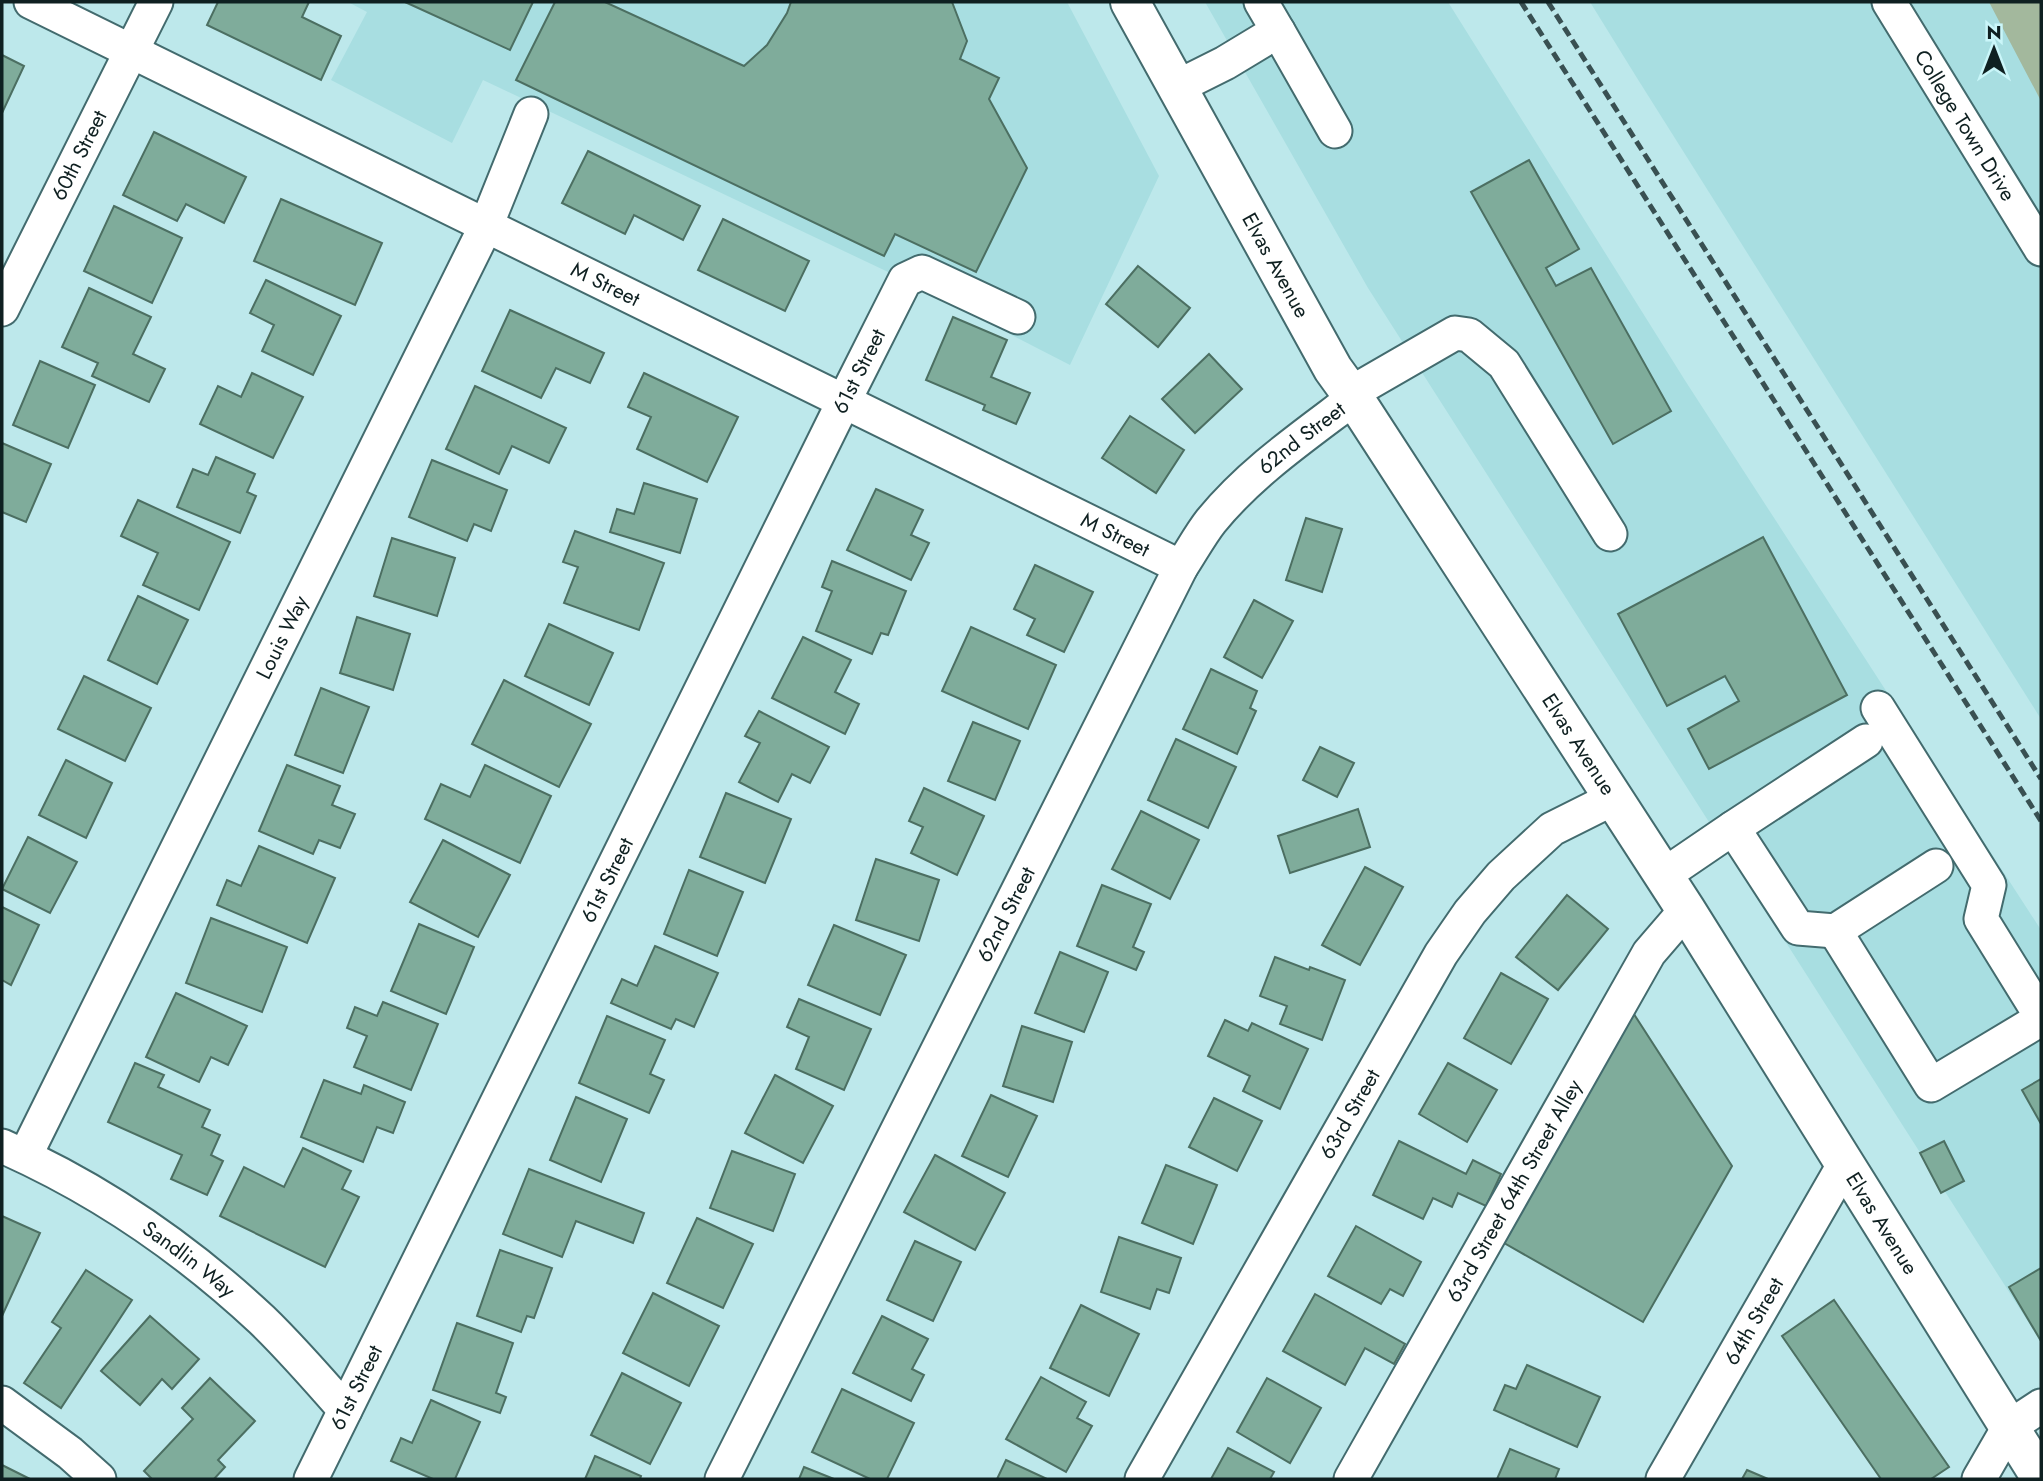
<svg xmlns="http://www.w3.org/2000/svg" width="2043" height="1481" viewBox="0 0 2043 1481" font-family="Jost,sans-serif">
<rect width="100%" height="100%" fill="#bde8eb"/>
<g fill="#a8dee1">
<polygon points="348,2 1067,2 1159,176 1070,365 905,280 483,80 452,143 331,80 367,12"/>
<polygon points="1205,2 1448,2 1686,382 2041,930 2041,1342 1368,288"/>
<polygon points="1590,2 2041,2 2041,719 1637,78"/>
</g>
<polygon fill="#a3b89d" points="1989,2 2041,2 2041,102 2041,101"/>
<g fill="#7fac9b" stroke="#4c6f62" stroke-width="2">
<polygon points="218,2 309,2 302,17 341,36 321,80 207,25"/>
<polygon points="405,2 533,2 510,50"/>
<polygon points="555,2 605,2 744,66 767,45 787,13 791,2 952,2 967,41 960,59 999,78 989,99 1027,168 976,272 895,234 884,256 516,80"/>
<polygon points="2,55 24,66 2,113"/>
<polygon points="154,132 246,177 224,223 186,204 177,221 123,195"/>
<polygon points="588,151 700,206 683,240 634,215 625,234 562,203"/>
<polygon points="1529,160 1579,249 1546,268 1556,286 1591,268 1671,411 1613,444 1471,192"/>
<polygon points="281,199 382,243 355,305 254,261"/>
<polygon points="114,206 182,238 152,303 84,271"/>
<polygon points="723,219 809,261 785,311 698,270"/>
<polygon points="1138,266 1190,308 1158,347 1106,304"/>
<polygon points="266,280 341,316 313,375 262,351 274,325 250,313"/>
<polygon points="89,288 151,317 133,354 165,369 149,402 92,376 98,363 62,347"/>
<polygon points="510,310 604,353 590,383 556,368 541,398 482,371"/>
<polygon points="953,317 1007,340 991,377 1030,393 1016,424 983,410 985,405 926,380"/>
<polygon points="1209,354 1242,389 1195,433 1162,399"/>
<polygon points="40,361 95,385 68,448 13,425"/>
<polygon points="252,373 303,397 273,458 200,424 218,386 241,397"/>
<polygon points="644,373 738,417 707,482 637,449 651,417 628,407"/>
<polygon points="475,386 566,428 549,463 512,446 499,474 446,449"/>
<polygon points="1130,416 1184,450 1156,493 1102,458"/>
<polygon points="2,443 51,464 26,522 2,512"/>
<polygon points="216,457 255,474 247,492 256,496 240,533 177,507 193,469 208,475"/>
<polygon points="432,460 507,490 491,531 474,524 467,541 409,517"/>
<polygon points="644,483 697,499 680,553 610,532 617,509 634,514"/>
<polygon points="876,489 923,510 911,535 929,543 911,580 847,550"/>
<polygon points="138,500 230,542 199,610 143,585 158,553 121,536"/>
<polygon points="1306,518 1342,529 1322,592 1286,580"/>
<polygon points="575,531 664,563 639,630 564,603 578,567 563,562"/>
<polygon points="1763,537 1847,695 1709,769 1688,729 1739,701 1725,676 1667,706 1618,614"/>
<polygon points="392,538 455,558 437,616 374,596"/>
<polygon points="832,561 906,591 888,635 881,633 872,654 816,631 832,591 822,587"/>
<polygon points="1035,565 1093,592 1064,652 1027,635 1035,619 1014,609"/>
<polygon points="138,596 188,620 157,684 108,660"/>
<polygon points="1254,600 1293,621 1262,678 1224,657"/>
<polygon points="357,617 410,634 393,690 340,673"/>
<polygon points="549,624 613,653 589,705 525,676"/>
<polygon points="971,627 1056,665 1028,729 942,691"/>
<polygon points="803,637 851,660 835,692 859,704 845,734 772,698"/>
<polygon points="1211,669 1257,691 1250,708 1256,711 1237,754 1183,729"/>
<polygon points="84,676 151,708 125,761 58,729"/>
<polygon points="504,680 591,724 559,787 472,744"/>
<polygon points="321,688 369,707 343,773 295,755"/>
<polygon points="759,711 829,747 810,783 792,774 778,802 739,782 760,743 745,736"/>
<polygon points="973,722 1020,741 995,800 948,781"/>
<polygon points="1176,739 1236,767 1208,828 1148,800"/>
<polygon points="1320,747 1354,763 1337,797 1303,780"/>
<polygon points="66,760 112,783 86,838 39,815"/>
<polygon points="287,765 340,786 332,805 355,814 340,848 319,840 313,854 259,831"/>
<polygon points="485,765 551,796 520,863 425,819 441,784 470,797"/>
<polygon points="924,788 984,816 957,875 911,853 923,827 909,821"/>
<polygon points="726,793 791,819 765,883 700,857"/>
<polygon points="1358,809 1370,847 1290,873 1278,836"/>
<polygon points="1141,811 1199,840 1170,899 1112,869"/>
<polygon points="28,837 77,862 50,913 2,889"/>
<polygon points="443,840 510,875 478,937 410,902"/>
<polygon points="259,846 335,878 307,943 217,905 227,880 241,886"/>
<polygon points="876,859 939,880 919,941 856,920"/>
<polygon points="1365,867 1403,887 1360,965 1322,945"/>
<polygon points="689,870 743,892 717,956 664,934"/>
<polygon points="1102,885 1151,904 1133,947 1144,952 1136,970 1077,946"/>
<polygon points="1567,895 1608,929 1558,990 1516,957"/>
<polygon points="2,907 39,925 11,985 2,980"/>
<polygon points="211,918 287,947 262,1012 186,983"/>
<polygon points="419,924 474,947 446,1014 391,991"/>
<polygon points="834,925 906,955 880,1015 808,985"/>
<polygon points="655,946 718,973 694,1027 676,1019 671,1029 611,1003 622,979 637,986"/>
<polygon points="1060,952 1108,972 1084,1032 1035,1013"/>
<polygon points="1275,957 1309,970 1310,967 1345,980 1322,1040 1280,1024 1287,1006 1260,996"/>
<polygon points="1501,973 1548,999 1511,1064 1464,1038"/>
<polygon points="176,993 247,1026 228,1065 211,1057 199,1082 146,1057"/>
<polygon points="799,999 871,1029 844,1090 796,1069 809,1037 787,1027"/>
<polygon points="383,1002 438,1024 411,1090 354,1067 367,1036 347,1028 355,1007 377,1016"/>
<polygon points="1630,1008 1732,1166 1643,1322 1497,1239"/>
<polygon points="607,1016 665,1040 650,1074 664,1080 649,1113 579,1083"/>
<polygon points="1225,1020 1248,1031 1252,1023 1308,1049 1280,1109 1243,1091 1250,1076 1208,1056"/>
<polygon points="1022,1026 1072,1042 1053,1102 1003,1086"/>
<polygon points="135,1063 164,1075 158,1087 210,1110 202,1127 220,1135 211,1155 223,1161 207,1195 171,1179 182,1155 108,1122"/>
<polygon points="1448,1063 1497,1090 1467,1142 1419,1114"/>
<polygon points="775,1075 833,1106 803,1163 745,1133"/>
<polygon points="2041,1079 2041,1124 2022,1090"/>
<polygon points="324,1080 361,1094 364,1085 405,1102 393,1133 377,1127 363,1162 301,1137"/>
<polygon points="991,1095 1037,1116 1008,1177 962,1156"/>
<polygon points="576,1097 627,1119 601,1182 550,1160"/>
<polygon points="1214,1098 1262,1121 1237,1171 1189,1147"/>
<polygon points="1399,1141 1466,1174 1473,1160 1501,1174 1486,1206 1458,1193 1452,1207 1433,1198 1423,1219 1373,1195"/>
<polygon points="1944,1141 1964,1181 1941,1193 1920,1153"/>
<polygon points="303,1148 351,1171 342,1189 359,1197 325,1267 220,1216 244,1167 284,1187"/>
<polygon points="732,1151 795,1174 773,1231 710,1208"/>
<polygon points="935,1155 1005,1193 975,1250 904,1212"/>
<polygon points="1166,1165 1217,1185 1193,1244 1142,1223"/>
<polygon points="529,1169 644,1213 633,1243 576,1221 562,1257 503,1234"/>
<polygon points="2,1216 40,1233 2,1316"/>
<polygon points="697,1218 753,1244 723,1308 667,1283"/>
<polygon points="1356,1226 1421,1262 1403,1296 1390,1289 1381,1304 1328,1276"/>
<polygon points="1119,1237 1181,1258 1169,1293 1157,1289 1150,1309 1101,1292"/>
<polygon points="915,1241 961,1262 933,1321 887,1300"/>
<polygon points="500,1250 552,1268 534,1318 527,1316 521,1332 477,1316"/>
<polygon points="2041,1268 2041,1341 2009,1287"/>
<polygon points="86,1270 132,1300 61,1408 24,1383 61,1328 52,1322"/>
<polygon points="653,1293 719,1326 689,1386 623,1353"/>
<polygon points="1315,1294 1405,1344 1394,1364 1365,1348 1345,1385 1283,1351"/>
<polygon points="1834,1300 1949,1467 1931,1479 1881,1479 1782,1336"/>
<polygon points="1081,1305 1139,1334 1109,1396 1050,1368"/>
<polygon points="150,1316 199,1359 172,1389 162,1379 140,1405 101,1371"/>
<polygon points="882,1316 928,1339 912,1369 924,1375 911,1401 853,1373"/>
<polygon points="457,1323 513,1343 496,1393 506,1397 500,1413 433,1390"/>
<polygon points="1527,1365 1600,1397 1577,1447 1494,1410 1505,1385 1516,1389"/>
<polygon points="622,1373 681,1403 650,1464 591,1435"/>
<polygon points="1041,1377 1086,1402 1077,1418 1092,1426 1066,1472 1006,1439"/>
<polygon points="210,1378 255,1421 218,1460 225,1467 214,1479 152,1479 144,1471 193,1419 182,1408"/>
<polygon points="1267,1378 1321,1408 1290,1463 1237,1432"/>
<polygon points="842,1389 914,1423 887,1479 870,1479 812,1452"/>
<polygon points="431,1400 480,1422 455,1479 433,1479 391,1461 401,1438 412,1443"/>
<polygon points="1228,1448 1274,1472 1270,1479 1211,1479"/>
<polygon points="1510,1449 1559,1469 1555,1479 1497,1479"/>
<polygon points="595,1456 641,1476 640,1479 585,1479"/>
<polygon points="1006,1460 1047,1479 997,1479"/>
<polygon points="2,1465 30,1479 2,1479"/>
<polygon points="804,1467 834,1479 799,1479"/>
<polygon points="1747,1470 1768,1479 1742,1479"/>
</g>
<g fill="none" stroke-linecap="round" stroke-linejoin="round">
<g stroke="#436b6e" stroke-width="37">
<g id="minor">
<path id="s1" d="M 31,2 L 1181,567"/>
<path id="s2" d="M 1889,2 L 2041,249"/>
<polyline points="1278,31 1335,131"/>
<polyline points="1177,87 1225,63 1278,31 1261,2"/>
<path id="s3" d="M 2,309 L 156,2"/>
<polyline points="1351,393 1455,333 1469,335 1504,364 1610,534"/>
<polyline points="1878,708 1989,885 1981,919 2041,1016"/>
<polyline points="1733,828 1798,928 1835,931 1936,866"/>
<polyline points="1664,875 1733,828 1866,741"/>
<polyline points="1835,931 1931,1085 2041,1019"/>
<path id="s4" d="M 2,1146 C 97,1188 186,1249 262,1320 C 291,1348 318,1379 345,1410"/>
<path id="s5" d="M 25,1156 L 486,226 L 531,114"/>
<polyline points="2,1403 70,1453 99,1479"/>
<path id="s6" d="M 311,1479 L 844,401 L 905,280 L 922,272 L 1018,317"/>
<path id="s7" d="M 722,1479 L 1181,567 C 1191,552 1200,535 1211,521 C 1251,472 1304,436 1354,398"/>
<path id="s8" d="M 1142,1479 L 1441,954 L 1470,912 L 1501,876 L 1552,829 L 1614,798"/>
<path id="s9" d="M 1351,1479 L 1649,953 L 1686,910"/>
<path id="s10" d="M 1663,1479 L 1845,1163"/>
<polyline points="1979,1479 2009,1427 2041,1406"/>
</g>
</g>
<g stroke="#436b6e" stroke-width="42">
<g id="major">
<path id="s11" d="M 1130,2 L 1333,369 L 1354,398 L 1686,910 L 2041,1478"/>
</g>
</g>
<use href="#minor" stroke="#fff" stroke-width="33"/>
<use href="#major" stroke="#fff" stroke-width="38"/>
<g stroke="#395052" stroke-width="5" stroke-dasharray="10 5" stroke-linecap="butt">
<polyline points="1521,2 2041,821"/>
<polyline points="1548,2 2041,779"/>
</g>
</g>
<g text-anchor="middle" stroke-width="5" stroke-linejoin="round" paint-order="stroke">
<g font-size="21" fill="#0f2021" stroke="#caf6f9">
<text dy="7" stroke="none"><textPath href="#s2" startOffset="145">College Town Drive</textPath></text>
<text dy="7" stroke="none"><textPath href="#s3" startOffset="172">60th Street</textPath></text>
<text dy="7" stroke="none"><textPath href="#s11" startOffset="301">Elvas Avenue</textPath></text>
<text dy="7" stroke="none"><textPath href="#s1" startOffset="640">M Street</textPath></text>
<text dy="7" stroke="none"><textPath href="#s6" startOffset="1236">61st Street</textPath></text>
<text dy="7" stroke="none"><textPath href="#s7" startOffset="1199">62nd Street</textPath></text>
<text dy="7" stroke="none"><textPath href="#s1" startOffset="1208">M Street</textPath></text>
<text dy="7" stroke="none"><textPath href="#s5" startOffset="579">Louis Way</textPath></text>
<text dy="7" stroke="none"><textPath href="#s11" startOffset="868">Elvas Avenue</textPath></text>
<text dy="7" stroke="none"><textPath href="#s6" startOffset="668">61st Street</textPath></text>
<text dy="7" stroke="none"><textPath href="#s7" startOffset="632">62nd Street</textPath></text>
<text dy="7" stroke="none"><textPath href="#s8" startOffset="420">63rd Street</textPath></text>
<text dy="7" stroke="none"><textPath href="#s9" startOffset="331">63rd Street 64th Street Alley</textPath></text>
<text dy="7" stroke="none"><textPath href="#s11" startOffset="1435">Elvas Avenue</textPath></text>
<text dy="7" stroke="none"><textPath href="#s4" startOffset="219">Sandlin Way</textPath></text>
<text dy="7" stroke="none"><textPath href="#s10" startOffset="182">64th Street</textPath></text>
<text dy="7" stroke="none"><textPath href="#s6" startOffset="102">61st Street</textPath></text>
</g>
</g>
<rect width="2043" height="1481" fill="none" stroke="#0f2021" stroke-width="7"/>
<g transform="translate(1994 49)" stroke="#caf6f9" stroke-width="5" paint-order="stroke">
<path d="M0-5L12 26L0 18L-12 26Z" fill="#0f2021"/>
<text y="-10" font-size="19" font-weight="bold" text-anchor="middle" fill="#0f2021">N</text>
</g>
</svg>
